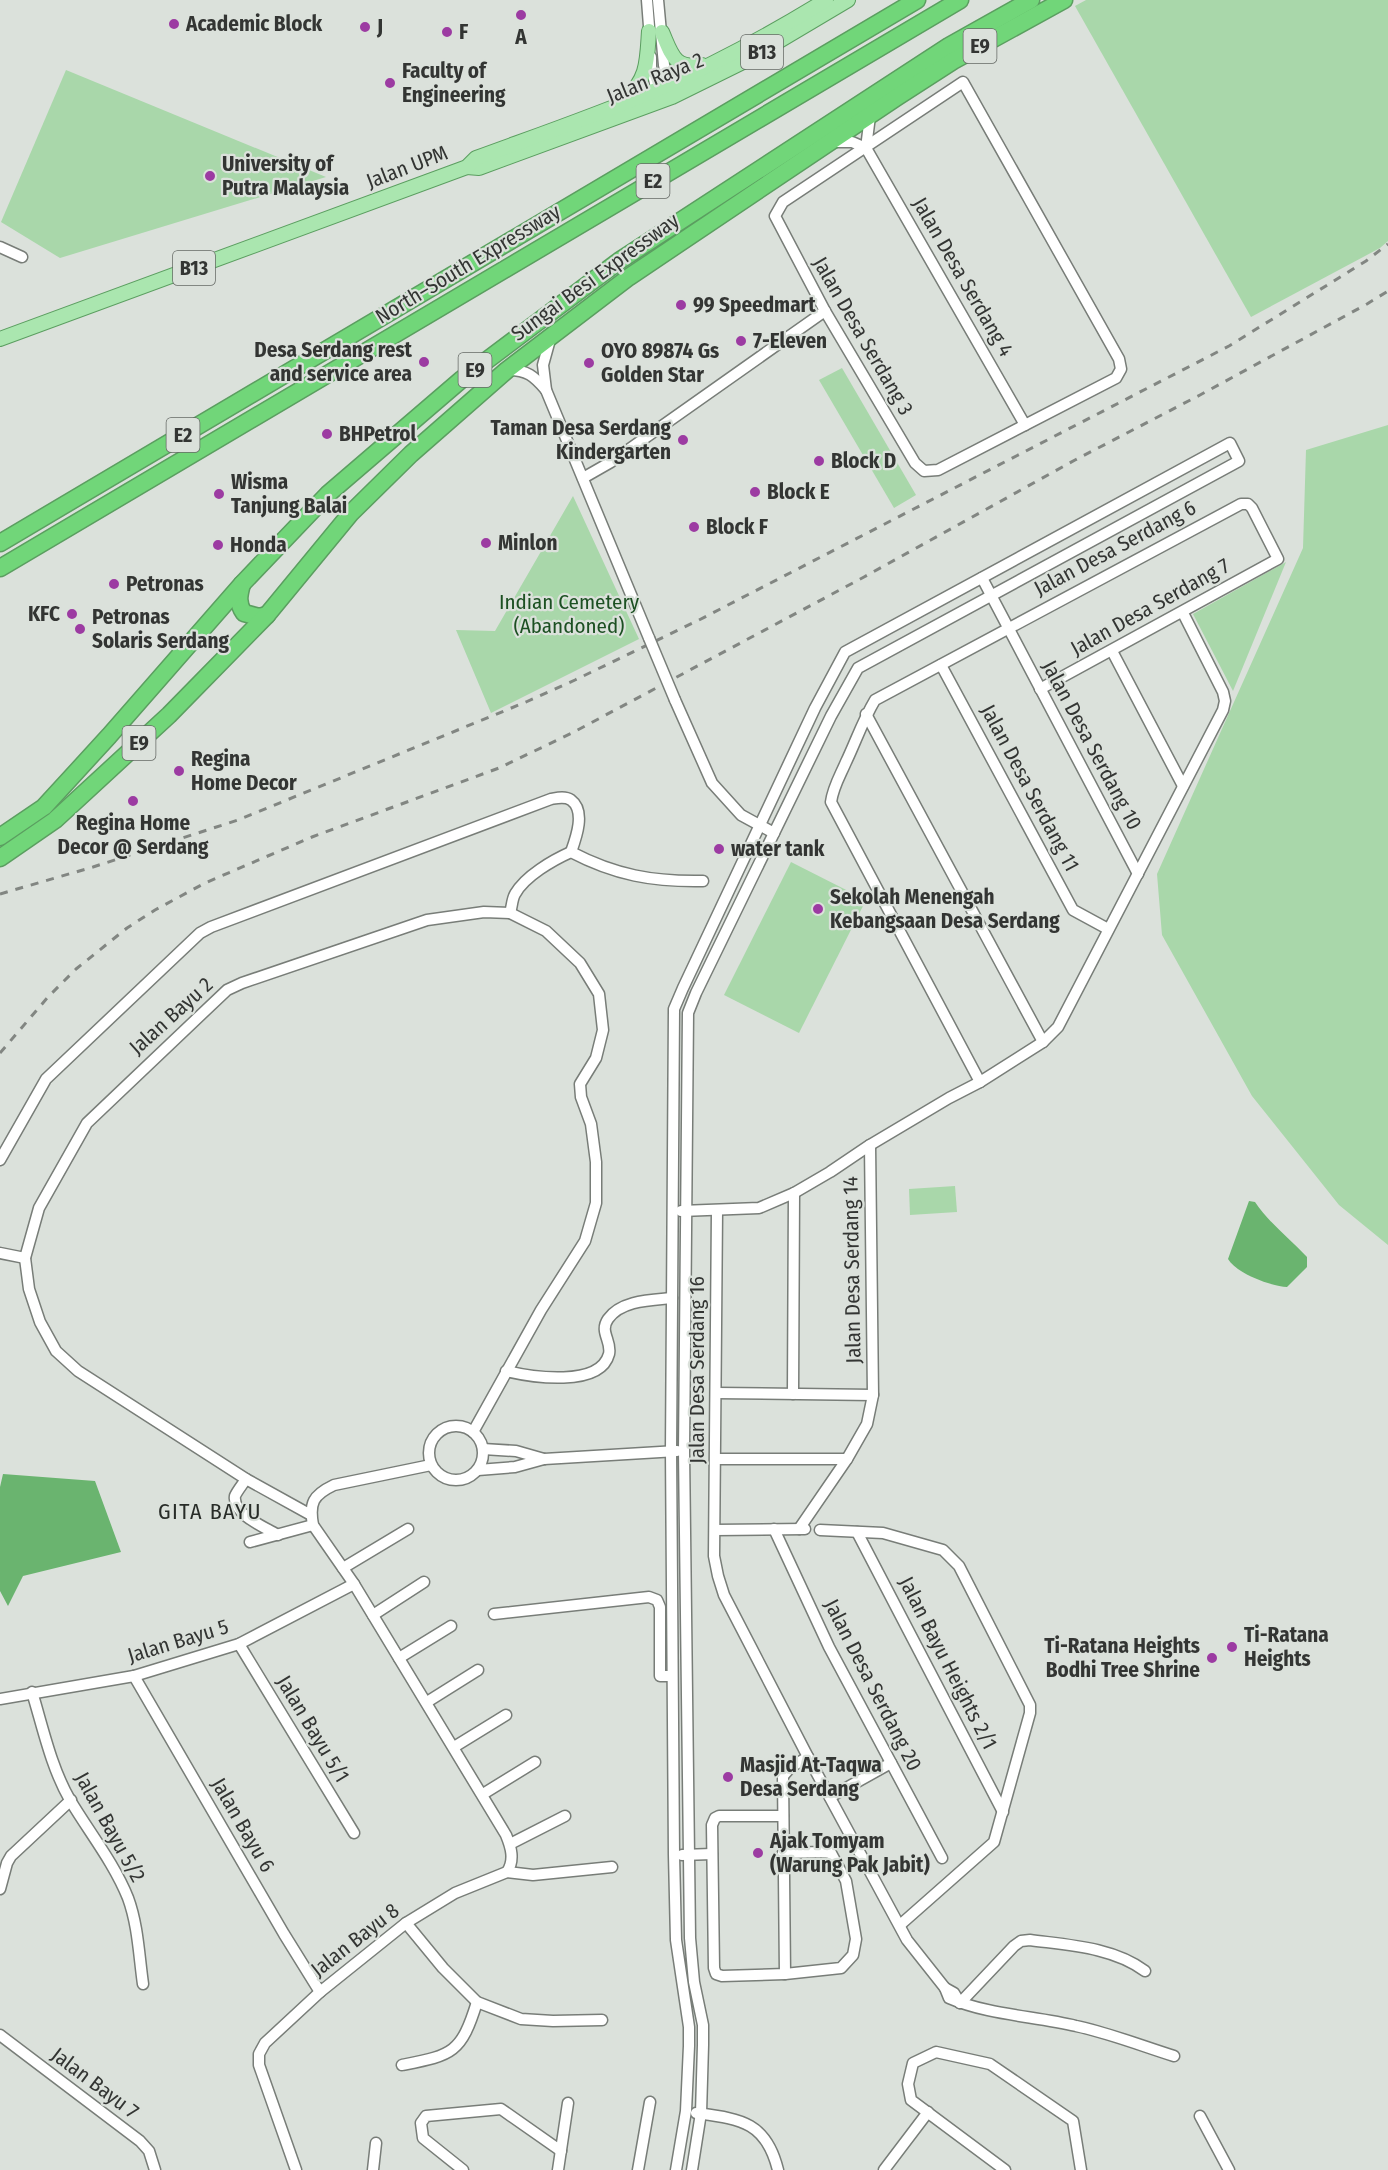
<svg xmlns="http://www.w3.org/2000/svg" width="1388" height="2170" viewBox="0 0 1388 2170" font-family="'Fira Sans Condensed',sans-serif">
<rect width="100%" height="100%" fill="#dbe1db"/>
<g fill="#a9d7aa">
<polygon points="1086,0 1388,0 1388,241 1380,248 1251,317 1075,6"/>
<polygon points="66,70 326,177 60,258 1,222"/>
<polygon points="842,368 916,495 894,508 819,380"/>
<polygon points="1388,425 1388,1245 1339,1205 1252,1096 1162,935 1157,874 1303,548 1306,450"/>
<polygon points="573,496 639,639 491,713 456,630 495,631"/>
<polygon points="1286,562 1233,691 1193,614"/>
<polygon points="791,862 866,900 799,1033 724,995"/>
<polygon points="955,1186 957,1212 910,1215 909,1189"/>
</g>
<g fill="#6ab46f">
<path d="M 1249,1201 L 1255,1202 C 1269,1223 1289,1238 1307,1257 L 1307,1267 L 1287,1287 C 1271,1286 1237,1274 1228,1259 Z"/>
<polygon points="3,1474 95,1481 121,1552 23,1576 8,1606 0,1591 0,1487"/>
</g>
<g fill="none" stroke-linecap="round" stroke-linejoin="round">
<g stroke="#787d78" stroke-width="13">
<g id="minor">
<polyline points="647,0 650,39"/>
<polyline points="658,0 664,65 670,90"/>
<polyline points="651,57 651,67 658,95"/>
<polygon points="963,82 1119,359 1121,369 1116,378 938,470 924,471 915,463 825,311 775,216 783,202"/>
<polyline points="831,142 852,142 866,148"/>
<polyline points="866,148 1025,425"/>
<polyline points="866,148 870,116"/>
<polyline points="0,247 22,257"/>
<polyline points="551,336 543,365 546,390 649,638"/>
<path d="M 509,370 C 527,370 534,376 546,390"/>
<polyline points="583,478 611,462 825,311"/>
<polyline points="982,578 1138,874"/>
<polyline points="1112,651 1183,786"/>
<polyline points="941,665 1073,910 1108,929"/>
<polyline points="675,700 712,783 741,815 774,833"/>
<polyline points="866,714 1043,1042"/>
<path d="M 510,913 C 512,907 512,899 515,894 C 525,876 553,860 571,852 C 615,875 653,882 703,881"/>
<path d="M 980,1082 L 831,802 C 833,787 840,776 846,762 C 856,741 863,720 875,700 L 1241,504 L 1248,504 L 1252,508 L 1278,559 L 1040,689"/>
<path d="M 0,1160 L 46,1079 L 200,933 L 211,927 L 551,799 C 557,798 565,796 571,800 C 586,811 576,838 571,852"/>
<polyline points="681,1211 759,1208 794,1193 830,1172 870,1145 949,1098 980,1082 1043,1042 1058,1027 1223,710 1225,701 1223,692 1183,613"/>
<polyline points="717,1211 714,1556 718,1576 724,1595 808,1757 907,1940 945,1988"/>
<polyline points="0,1253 25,1258"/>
<path d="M 506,1371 C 531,1377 600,1388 609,1354 C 612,1341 599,1332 608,1319 C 621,1300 652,1300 672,1298"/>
<polyline points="716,1393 873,1395"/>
<polyline points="793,1394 794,1193"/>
<circle cx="456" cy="1453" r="27"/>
<polyline points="483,1449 516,1451 544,1459"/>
<polyline points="716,1459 847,1459"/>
<path d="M 431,1465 L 334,1485 C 313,1495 309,1503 313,1525 L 354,1584 L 506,1835 C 511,1847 515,1860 507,1872"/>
<polyline points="478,1470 515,1467 544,1459 677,1451"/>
<path d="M 246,1479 C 243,1484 237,1491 235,1496 C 232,1514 266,1528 278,1535"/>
<polyline points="311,1515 246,1479 78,1371 56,1351 40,1322 29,1289 25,1258 39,1208 87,1123 227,990 242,983 427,920 484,912 510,913 546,931 580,963 599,994 603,1030 596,1058 580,1084 581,1097 591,1124 596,1162 596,1203 585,1241 541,1310 473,1432"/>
<polyline points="774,1529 829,1647 942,1858"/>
<polyline points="799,1529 847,1459 867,1424 873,1395 870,1145"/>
<polyline points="715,1530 805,1529"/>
<polyline points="820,1530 883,1533 943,1550 959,1566 1030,1705 1030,1713 994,1842 900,1925"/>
<polyline points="857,1532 1003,1812"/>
<polyline points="250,1542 313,1525"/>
<polyline points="343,1568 408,1529"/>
<polyline points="494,1614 649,1597 657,1600 660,1607 660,1676 672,1676"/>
<polyline points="373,1615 424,1582"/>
<polyline points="239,1644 354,1833"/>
<polyline points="399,1658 451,1626"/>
<polyline points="134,1676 284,1934 320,1992"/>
<path d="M 32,1692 C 43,1728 51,1767 70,1800 C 89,1832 114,1863 128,1898 C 138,1925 139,1956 143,1984"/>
<polyline points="0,1699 134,1676 239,1644 354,1584"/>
<polyline points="427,1702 478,1670"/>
<polyline points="454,1747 506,1715"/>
<polyline points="483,1794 535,1762"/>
<polyline points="830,1797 891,1763"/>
<polyline points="783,1816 719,1816 715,1818 712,1825 714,1968 716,1974 722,1976 785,1974 841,1968 853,1955 856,1939 846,1881 831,1853 823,1852 783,1853"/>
<polyline points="510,1844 565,1816"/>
<polyline points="682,1855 712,1854"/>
<polyline points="0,1889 7,1863 11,1856 71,1800"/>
<polyline points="406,1923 443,1968 477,2002 521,2019 553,2021 602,2020"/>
<polyline points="785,1974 783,1776 791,1767 808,1757"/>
<path d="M 960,2003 L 954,1993 L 945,1988 L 949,1998 C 988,2015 1034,2016 1076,2026 C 1109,2033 1142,2046 1174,2056"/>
<path d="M 960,2003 L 1014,1946 L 1021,1941 L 1030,1940 C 1067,1945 1113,1947 1145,1971"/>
<polyline points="0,2035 140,2141 149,2151 155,2170"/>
<path d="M 402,2065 C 452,2055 461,2054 477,2002"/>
<path d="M 696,2113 C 740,2119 766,2121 778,2170"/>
<polyline points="1200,2116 1229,2170"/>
<polyline points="296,2170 259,2065 259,2054 265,2043 320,1992 406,1923 455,1893 507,1872 533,1875 612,1867"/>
<polyline points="373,2170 376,2143"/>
<polyline points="463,2170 423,2138 421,2123 426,2116 501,2109 561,2151"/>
<polyline points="558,2170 568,2103"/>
<polyline points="638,2170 650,2102"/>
<polyline points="676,2170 686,2111 689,2046 689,2027 676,1940 674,1855 671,1451 674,1009 683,988 815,708 845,652 1230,443 1239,461 858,668 831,716 696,993 688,1013 684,1451 690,1938 694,1982 703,2025 703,2045 701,2113 692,2170"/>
<polyline points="884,2170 928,2112"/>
<polyline points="1005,2170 911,2100 908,2084 913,2063 936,2052 990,2064 1073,2121 1081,2170"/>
</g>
</g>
<g stroke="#5b9e60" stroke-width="16">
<g id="major">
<path d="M 662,32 C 672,55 674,69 702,65"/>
<path d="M 625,99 C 648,79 647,61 649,31"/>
<polyline points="467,167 479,168 672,97 747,60 848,0"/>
<path d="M 0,339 L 467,167 L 476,158 C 536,136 597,115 656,90 C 715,64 771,34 826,0"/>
</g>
</g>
<g stroke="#5b9e60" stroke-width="19">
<g id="highway">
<polyline points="0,543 917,0"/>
<polyline points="0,568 960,0"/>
<path d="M 242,584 C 239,595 237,603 244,613 L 259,617 L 267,615"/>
<polyline points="0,837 44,807 109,736 242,584 328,494 462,379 619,261 949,46 1031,0"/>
<polyline points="0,858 55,820 169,715 267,615 351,513 411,454 507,370 629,277 897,97 953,61 1064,0"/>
</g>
</g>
<use href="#minor" stroke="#fff" stroke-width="10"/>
<use href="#major" stroke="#aae6af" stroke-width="14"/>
<use href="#highway" stroke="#71d679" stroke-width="16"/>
<g stroke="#828682" stroke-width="3" stroke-dasharray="8 8" stroke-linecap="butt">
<polyline points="0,894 93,867 238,820 526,702 575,680 699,620 1229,346 1366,261 1388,244"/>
<polyline points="0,1053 48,997 76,969 127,928 155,910 205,883 312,837 499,768 572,733 864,577 1075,460 1200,395 1367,304 1388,291"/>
</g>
<g stroke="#787d78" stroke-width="13" stroke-linecap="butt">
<polyline id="minor-bridge" points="649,638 675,700"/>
</g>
<use href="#minor-bridge" stroke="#fff" stroke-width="10"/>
</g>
<g fill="#9c3ba2" stroke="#dbe1db" stroke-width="2">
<circle cx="521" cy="15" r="6"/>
<circle cx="174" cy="24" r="6"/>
<circle cx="365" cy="27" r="6"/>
<circle cx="447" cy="32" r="6"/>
<circle cx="390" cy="83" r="6"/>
<circle cx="210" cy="176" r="6"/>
<circle cx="681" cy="305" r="6"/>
<circle cx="741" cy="341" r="6"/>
<circle cx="424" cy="362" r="6"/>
<circle cx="589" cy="363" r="6"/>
<circle cx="327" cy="434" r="6"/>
<circle cx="683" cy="440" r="6"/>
<circle cx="819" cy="461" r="6"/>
<circle cx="755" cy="492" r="6"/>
<circle cx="219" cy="494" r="6"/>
<circle cx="694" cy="527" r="6"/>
<circle cx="486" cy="543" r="6"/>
<circle cx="218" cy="545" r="6"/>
<circle cx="114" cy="584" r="6"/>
<circle cx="72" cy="614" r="6"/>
<circle cx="80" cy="629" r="6"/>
<circle cx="179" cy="771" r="6"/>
<circle cx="133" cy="801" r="6"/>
<circle cx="719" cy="849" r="6"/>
<circle cx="818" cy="909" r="6"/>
<circle cx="1232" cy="1647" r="6"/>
<circle cx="1212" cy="1658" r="6"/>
<circle cx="728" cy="1777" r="6"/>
<circle cx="758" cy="1853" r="6"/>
</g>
<g text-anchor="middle" stroke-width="4.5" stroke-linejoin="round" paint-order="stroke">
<g fill="#dbe1db" stroke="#656965" stroke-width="1.5">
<rect x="963.5" y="29" width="33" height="34" rx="4.5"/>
<rect x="741" y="35" width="42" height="34" rx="4.5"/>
<rect x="636.5" y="164" width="33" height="34" rx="4.5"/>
<rect x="173" y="251" width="42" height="34" rx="4.5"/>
<rect x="458.5" y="353" width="33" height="34" rx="4.5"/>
<rect x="166.5" y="418" width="33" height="34" rx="4.5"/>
<rect x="122.5" y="726" width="33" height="34" rx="4.5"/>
</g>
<g font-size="20" font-weight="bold" fill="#333533">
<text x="980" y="53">E9</text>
<text x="762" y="59">B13</text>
<text x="653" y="188">E2</text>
<text x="194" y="275">B13</text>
<text x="475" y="377">E9</text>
<text x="183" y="442">E2</text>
<text x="139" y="750">E9</text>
</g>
<g font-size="21" font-weight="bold" fill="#333533" stroke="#dbe1db" text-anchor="start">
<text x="186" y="31">Academic Block</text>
<text x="377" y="34">J</text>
<text x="459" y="39">F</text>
<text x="521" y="44" text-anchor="middle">A</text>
<text x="402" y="78">Faculty of<tspan x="402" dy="24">Engineering</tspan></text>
<text x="222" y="171">University of<tspan x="222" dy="24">Putra Malaysia</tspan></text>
<text x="693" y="312">99 Speedmart</text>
<text x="753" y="348">7-Eleven</text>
<text x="412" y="357" text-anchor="end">Desa Serdang rest<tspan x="412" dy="24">and service area</tspan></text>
<text x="601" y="358">OYO 89874 Gs<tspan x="601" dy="24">Golden Star</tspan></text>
<text x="671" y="435" text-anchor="end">Taman Desa Serdang<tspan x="671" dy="24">Kindergarten</tspan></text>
<text x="339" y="441">BHPetrol</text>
<text x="831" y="468">Block D</text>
<text x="231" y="489">Wisma<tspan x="231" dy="24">Tanjung Balai</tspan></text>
<text x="767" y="499">Block E</text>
<text x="706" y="534">Block F</text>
<text x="498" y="550">Minlon</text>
<text x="230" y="552">Honda</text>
<text x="126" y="591">Petronas</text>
<text x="60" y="621" text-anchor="end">KFC</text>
<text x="92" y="624">Petronas<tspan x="92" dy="24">Solaris Serdang</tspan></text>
<text x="191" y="766">Regina<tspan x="191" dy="24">Home Decor</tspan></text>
<text x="133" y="830" text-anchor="middle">Regina Home<tspan x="133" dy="24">Decor @ Serdang</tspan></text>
<text x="731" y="856">water tank</text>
<text x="830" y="904">Sekolah Menengah<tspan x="830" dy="24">Kebangsaan Desa Serdang</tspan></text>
<text x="1244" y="1642">Ti-Ratana<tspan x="1244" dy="24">Heights</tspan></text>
<text x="1200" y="1653" text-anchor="end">Ti-Ratana Heights<tspan x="1200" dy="24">Bodhi Tree Shrine</tspan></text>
<text x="740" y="1772">Masjid At-Taqwa<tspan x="740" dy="24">Desa Serdang</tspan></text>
<text x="770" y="1848">Ajak Tomyam<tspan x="770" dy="24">(Warung Pak Jabit)</tspan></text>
</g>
<g font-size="21" fill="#333533" stroke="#dbe1db">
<text transform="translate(655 78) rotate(-22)" y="7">Jalan Raya 2</text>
<text transform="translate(407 167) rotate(-21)" y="7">Jalan UPM</text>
<text transform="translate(468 264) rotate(-31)" y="7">North–South Expressway</text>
<text transform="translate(595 277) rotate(-36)" y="7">Sungai Besi Expressway</text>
<text transform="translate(963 277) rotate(60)" y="7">Jalan Desa Serdang 4</text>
<text transform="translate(863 336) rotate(60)" y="7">Jalan Desa Serdang 3</text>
<text transform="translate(1115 548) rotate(-28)" y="7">Jalan Desa Serdang 6</text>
<text transform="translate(1150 607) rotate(-29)" y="7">Jalan Desa Serdang 7</text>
<text transform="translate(1092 745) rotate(62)" y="7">Jalan Desa Serdang 10</text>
<text transform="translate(1030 788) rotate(62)" y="7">Jalan Desa Serdang 11</text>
<text transform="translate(171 1016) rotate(-42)" y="7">Jalan Bayu 2</text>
<text transform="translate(852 1270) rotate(-91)" y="7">Jalan Desa Serdang 14</text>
<text transform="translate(697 1370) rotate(-90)" y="7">Jalan Desa Serdang 16</text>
<text transform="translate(178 1641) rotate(-17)" y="7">Jalan Bayu 5</text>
<text transform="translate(948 1663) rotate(63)" y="7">Jalan Bayu Heights 2/1</text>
<text transform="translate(873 1685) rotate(63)" y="7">Jalan Desa Serdang 20</text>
<text transform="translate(313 1729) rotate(59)" y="7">Jalan Bayu 5/1</text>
<text transform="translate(243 1825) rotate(60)" y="7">Jalan Bayu 6</text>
<text transform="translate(110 1827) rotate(61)" y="7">Jalan Bayu 5/2</text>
<text transform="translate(355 1940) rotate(-38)" y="7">Jalan Bayu 8</text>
<text transform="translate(95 2083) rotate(37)" y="7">Jalan Bayu 7</text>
</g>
<g font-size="21" fill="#1c5022" stroke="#dbe1db">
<text x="569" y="609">Indian Cemetery<tspan x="569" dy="24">(Abandoned)</tspan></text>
</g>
<g font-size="22" letter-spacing="1.5" fill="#282c28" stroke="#dbe1db">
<text x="210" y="1519">GITA BAYU</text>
</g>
</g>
</svg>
